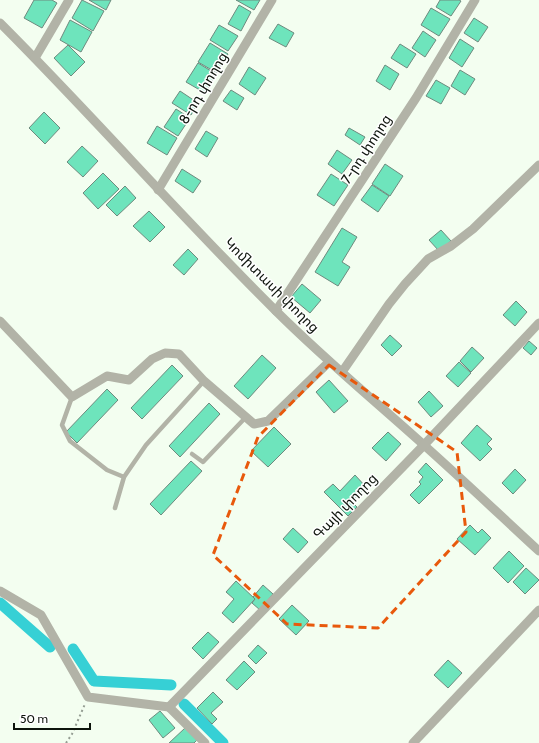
<svg xmlns="http://www.w3.org/2000/svg" width="539" height="743" viewBox="0 0 539 743" font-family="Cabin,'Noto Sans Armenian',sans-serif">
<rect width="100%" height="100%" fill="#f3fef0"/>
<g fill="none" stroke-linecap="round" stroke-linejoin="round">
<g stroke="#36d0d5" stroke-width="11">
<polyline points="0,603 50,647"/>
<polyline points="73,649 94,681 171,685"/>
<polyline points="184,704 223,743"/>
</g>
</g>
<g fill="#6ee4bc" stroke="#6d8a7e">
<polygon points="34,0 52,0 57,3 42,28 24,18"/>
<polygon points="82,0 104,11 93,31 72,18"/>
<polygon points="89,0 111,0 106,10"/>
<polygon points="236,0 260,0 254,10"/>
<polygon points="440,0 459,0 461,1 451,16 436,7"/>
<polygon points="239,5 251,12 241,31 228,24"/>
<polygon points="431,8 450,19 439,36 421,25"/>
<polygon points="474,18 488,27 478,42 464,33"/>
<polygon points="70,20 92,32 81,52 60,40"/>
<polygon points="278,24 294,33 286,47 269,38"/>
<polygon points="219,25 238,36 228,51 210,40"/>
<polygon points="423,31 436,40 425,57 412,48"/>
<polygon points="460,39 474,48 462,67 449,58"/>
<polygon points="210,43 228,54 217,73 198,62"/>
<polygon points="400,44 416,54 407,68 391,58"/>
<polygon points="68,45 85,62 71,76 54,58"/>
<polygon points="198,63 216,74 205,93 186,82"/>
<polygon points="385,65 399,74 390,90 376,81"/>
<polygon points="249,67 266,78 255,95 239,84"/>
<polygon points="460,70 475,79 465,95 451,86"/>
<polygon points="436,80 450,88 441,104 426,96"/>
<polygon points="231,90 244,98 237,110 223,101"/>
<polygon points="180,91 198,103 191,115 172,103"/>
<polygon points="176,109 190,118 178,136 164,127"/>
<polygon points="44,112 60,128 45,144 29,128"/>
<polygon points="157,126 177,138 167,155 147,143"/>
<polygon points="349,128 365,137 360,145 345,135"/>
<polygon points="206,131 218,138 207,157 195,149"/>
<polygon points="82,146 98,161 83,177 67,162"/>
<polygon points="337,150 352,160 342,174 328,164"/>
<polygon points="385,164 403,176 390,196 372,184"/>
<polygon points="182,169 201,181 193,193 175,181"/>
<polygon points="103,173 119,189 98,209 83,193"/>
<polygon points="331,174 348,185 334,206 317,195"/>
<polygon points="372,185 389,196 378,212 361,200"/>
<polygon points="125,186 136,198 117,216 106,205"/>
<polygon points="149,211 165,227 150,242 133,226"/>
<polygon points="342,228 357,237 342,262 350,267 338,286 315,272"/>
<polygon points="441,230 451,241 439,251 429,240"/>
<polygon points="188,249 198,259 184,275 173,265"/>
<polygon points="302,284 321,300 310,313 291,297"/>
<polygon points="516,301 527,312 515,326 503,315"/>
<polygon points="390,335 402,346 392,356 381,345"/>
<polygon points="529,341 537,348 531,355 523,348"/>
<polygon points="472,347 484,358 471,372 460,361"/>
<polygon points="262,355 276,368 248,399 234,386"/>
<polygon points="459,362 471,373 458,387 446,376"/>
<polygon points="172,365 183,376 142,419 131,408"/>
<polygon points="329,380 348,401 334,413 316,392"/>
<polygon points="107,389 118,400 77,443 66,432"/>
<polygon points="429,391 443,406 431,417 418,402"/>
<polygon points="209,403 220,414 180,457 169,446"/>
<polygon points="477,425 492,439 487,444 492,449 480,461 461,443"/>
<polygon points="274,427 291,444 268,467 251,451"/>
<polygon points="388,432 401,444 386,461 372,448"/>
<polygon points="191,461 202,471 161,515 150,504"/>
<polygon points="426,463 443,480 419,504 410,495 421,484 419,482 423,477 418,472"/>
<polygon points="515,469 526,480 513,494 502,483"/>
<polygon points="355,475 366,487 352,502 357,507 348,516 324,492 333,484 340,491"/>
<polygon points="470,525 478,533 482,529 491,538 475,555 457,539"/>
<polygon points="293,528 308,542 298,553 283,539"/>
<polygon points="509,551 524,566 508,583 493,568"/>
<polygon points="526,568 539,580 525,594 513,582"/>
<polygon points="236,581 255,599 233,623 222,613 234,599 226,592"/>
<polygon points="263,585 273,594 260,610 252,603 255,599 253,597"/>
<polygon points="292,605 309,621 296,635 279,619"/>
<polygon points="208,632 219,642 203,659 192,648"/>
<polygon points="258,645 267,653 256,664 248,656"/>
<polygon points="448,660 462,673 448,688 434,675"/>
<polygon points="244,661 255,672 237,690 226,680"/>
<polygon points="213,692 223,702 211,713 217,719 212,724 197,708"/>
<polygon points="160,711 175,728 163,738 149,720"/>
<polygon points="185,728 197,740 194,743 169,743"/>
</g>
<g fill="none" stroke-linecap="round" stroke-linejoin="round">
<polyline stroke="#949d92" stroke-width="2" stroke-dasharray="2 3" stroke-linecap="butt" points="66,743 72,734 85,704"/>
<g stroke="#b2b3a7" stroke-width="4.5">
<polyline points="72,397 62,425 70,441 107,470 124,477"/>
<polyline points="192,454 203,462 246,417"/>
<polyline points="115,508 124,477 146,445 204,381"/>
</g>
<g stroke="#b2b3a7" stroke-width="9">
<path d="M 0,23 C 94,117 181,217 276,311 C 323,358 375,401 425,446 C 463,480 501,516 539,551"/>
<polyline points="35,58 69,0"/>
<polyline points="158,190 272,0"/>
<polyline points="276,311 416,98 475,0"/>
<polyline points="0,321 72,397 107,376 129,380 152,359 165,353 179,354 204,381 254,424 268,421 329,362"/>
<polyline points="342,372 389,304 405,284 428,259 451,246 473,229 539,165"/>
<polyline points="0,591 41,615 88,697 169,707"/>
<polyline points="169,707 424,445 539,323"/>
<polyline points="169,707 205,743"/>
<polyline points="413,743 539,610"/>
</g>
</g>
<path fill="none" stroke="#e8590c" stroke-width="3" stroke-dasharray="8 5" stroke-linejoin="round" d="M 329,365 L 457,452 L 466,532 L 378,628 L 287,624 L 213,555 L 258,437 Z"/>
<g text-anchor="middle" stroke-width="3" stroke-linejoin="round" paint-order="stroke">
<g font-size="14" fill="#0d140c" stroke="#fff">
<text transform="translate(203 88) rotate(-59)" y="5">8-րդ փողոց</text>
<text transform="translate(366 149) rotate(-57)" y="5">7-րդ փողոց</text>
<text transform="translate(272 285) rotate(45)" y="5">Կոմիտասի փողոց</text>
<text transform="translate(345 506) rotate(-46)" y="5">Գայի փողոց</text>
</g>
</g>
<path d="M14 723v6h76v-6" fill="none" stroke="#0d140c" stroke-width="2"/>
<text x="20" y="723" font-size="12" fill="#0d140c" stroke="#ffffff" stroke-width="3" paint-order="stroke">50 m</text>
</svg>
